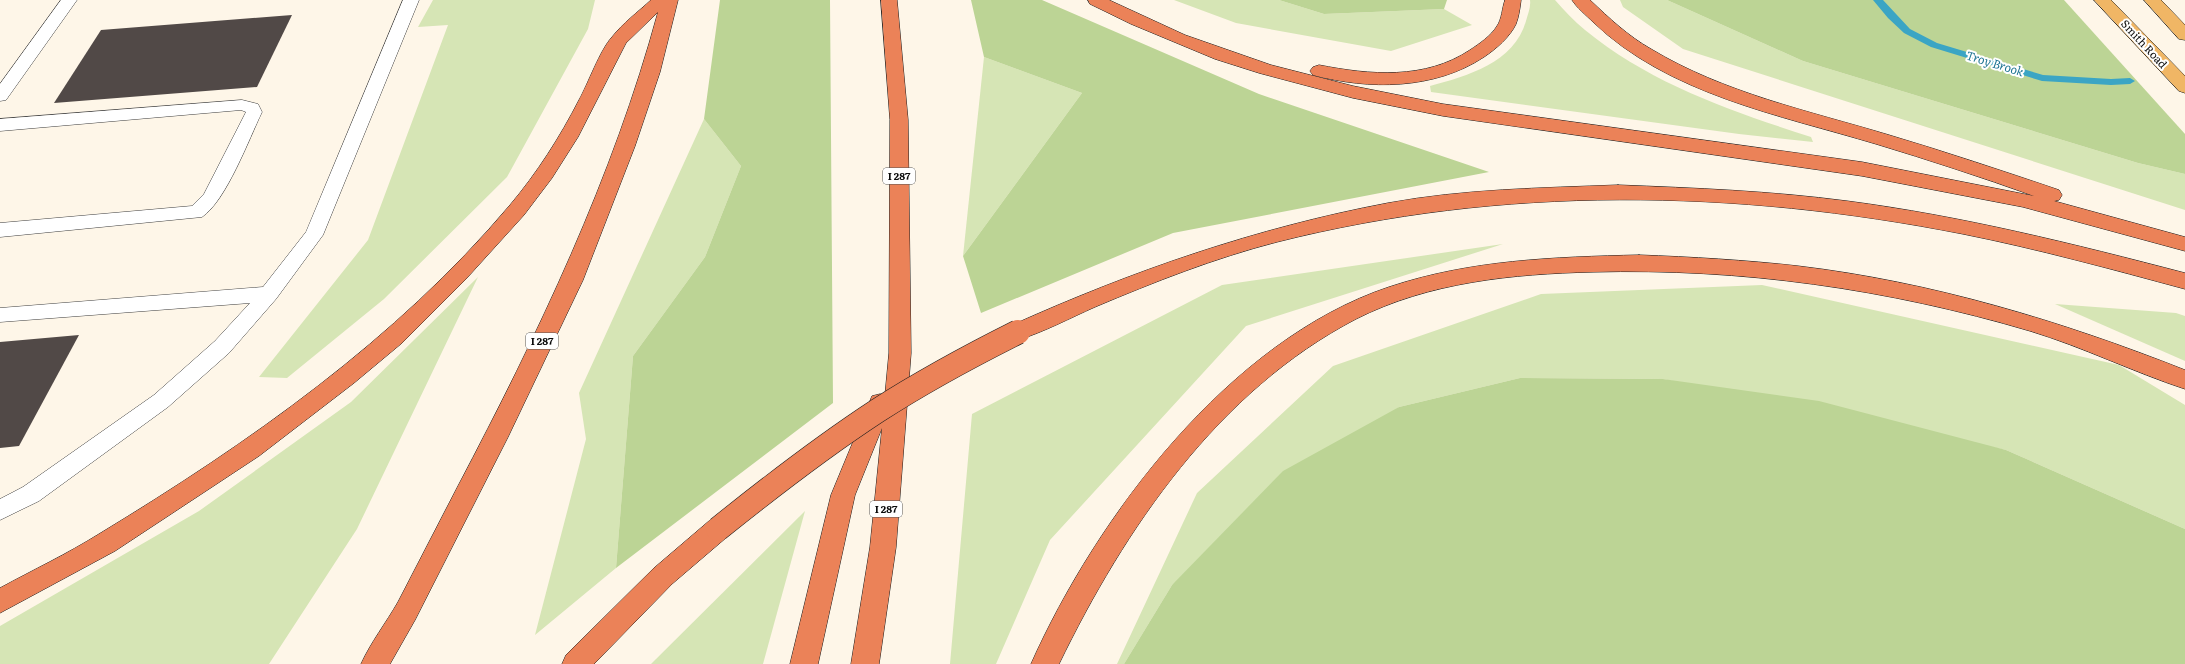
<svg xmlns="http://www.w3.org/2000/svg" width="2185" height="664" viewBox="0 0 2185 664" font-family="Literata,serif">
<rect width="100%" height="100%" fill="#fef6e8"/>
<g fill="#d6e5b5">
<polygon points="433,0 595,0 588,29 507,177 384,299 287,378 259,377 368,240 448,25 418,27"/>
<polygon points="1174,0 1279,0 1324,14 1444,9 1472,25 1391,51 1236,23"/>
<path d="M 1530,0 L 1555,0 C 1564,10 1574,21 1585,30 C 1651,84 1731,111 1811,137 L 1813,142 L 1739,134 L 1431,92 L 1430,86 C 1467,76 1514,63 1526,21 C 1528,14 1531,7 1530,0 Z"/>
<polygon points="1620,0 1667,0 1803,61 2138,163 2185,174 2185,210 1683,49 1623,7"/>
<polygon points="984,57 1082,93 963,256"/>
<polygon points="704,119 741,166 705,257 633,356 616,568 535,635 586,439 579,393"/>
<polygon points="1503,244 1246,326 1050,540 996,664 950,664 972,414 1222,285"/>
<polygon points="478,277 357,529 269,664 0,664 0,626 199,511 351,402"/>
<polygon points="1762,285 2119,365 2185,405 2185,529 2006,450 1663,379 1520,378 1399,407 1172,585 1124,664 1117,664 1197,493 1333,366 1541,294"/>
<polygon points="2055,304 2176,313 2185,316 2185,361"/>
<polygon points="805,511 763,664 651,664"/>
</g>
<g fill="#bcd495">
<polygon points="720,0 830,0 833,403 616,568 633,356 705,257 741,166 704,119"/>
<polygon points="971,0 1042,0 1259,94 1489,172 1173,233 981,313 963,256 1082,93 984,57"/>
<polygon points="1279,0 1447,0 1444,9 1324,14"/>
<polygon points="1667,0 2064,0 2185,134 2185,174 2138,163 1803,61"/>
<polygon points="1520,378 1663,379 1819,401 2006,450 2185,529 2185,664 1124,664 1172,585 1283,471 1399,407"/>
</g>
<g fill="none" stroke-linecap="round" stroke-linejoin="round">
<polygon fill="#3ba5c4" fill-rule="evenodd" points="1873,0 1883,0 1910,29 1937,43 2043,75 2111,79 2130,78 2135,81 2130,84 2111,85 2042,81 1931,47 1904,33 1888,18"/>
</g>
<g fill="#514947">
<polygon points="292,15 257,87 54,103 101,30"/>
<polygon points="79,335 19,446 0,448 0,342"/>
</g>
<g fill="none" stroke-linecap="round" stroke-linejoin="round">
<g stroke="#3d3d3d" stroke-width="1">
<g id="service">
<polygon points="61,0 77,0 6,100 0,101 0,84"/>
<polygon points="403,0 419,0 323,235 276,299 229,353 168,407 39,501 0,520 0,499 23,487 154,395 215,341 250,303 0,322 0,308 263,287 306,232"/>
<path d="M 242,100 L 258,104 L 262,112 C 249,139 226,201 202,217 L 0,237 L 0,223 L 192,206 L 204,194 L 246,112 L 241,110 L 0,131 L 0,119 Z"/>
</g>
</g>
<g stroke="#1b1b1b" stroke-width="1">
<g id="primary">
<polygon points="2094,0 2111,0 2185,76 2185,93 2179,91"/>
<polygon points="2144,0 2161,0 2185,25 2185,40 2179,39"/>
</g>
</g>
<g stroke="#1b1b1b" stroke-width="1">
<g id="motorway">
<path d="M 651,0 L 678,0 L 660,72 L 635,146 L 583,280 L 508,437 L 415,620 L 390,664 L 361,664 C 371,642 386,623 398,602 C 418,563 438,525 458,486 C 538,334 613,178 658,12 L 626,43 L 578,137 L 552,178 L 524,215 L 466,279 L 402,343 L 354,383 L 259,456 L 115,551 L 0,613 L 0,588 C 33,570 67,554 99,534 C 249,443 396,340 510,205 C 537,173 560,137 579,100 C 588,84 600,50 612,37 C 623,23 638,12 651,0 Z"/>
<polygon points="881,0 897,0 908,120 911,353 896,547 879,664 851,664 870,547 882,428 855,495 818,664 790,664 831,495 872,396 880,394 885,395 889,353 890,120"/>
<path d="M 1088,0 L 1109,0 L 1185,35 L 1271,65 L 1353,86 L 1443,104 L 1862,162 L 2034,196 C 1981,177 1929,160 1876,144 C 1779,115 1668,94 1593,22 C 1586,15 1577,8 1572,0 L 1590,0 C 1609,18 1628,36 1651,49 C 1724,93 1809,111 1889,135 C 1946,152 2003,171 2059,190 L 2062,195 L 2059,200 L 2054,201 L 2185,237 L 2185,251 L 2023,207 L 1862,176 L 1443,116 L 1353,98 L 1259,73 L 1215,59 L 1131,24 L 1090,4 Z"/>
<path d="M 1505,0 L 1521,0 C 1520,8 1519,16 1516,24 C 1510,37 1496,49 1484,57 C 1434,90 1369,90 1313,75 L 1310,71 L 1313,67 L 1319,65 C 1370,75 1425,80 1470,50 C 1479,44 1491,36 1497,26 C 1502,19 1502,8 1505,0 Z"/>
<path d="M 1618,185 C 1695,188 1771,191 1847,201 C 1962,216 2074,244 2185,273 L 2185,289 C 2111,269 2038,249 1963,234 C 1735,189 1503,185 1277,242 C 1215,258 1154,282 1095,307 C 1070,318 1044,332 1018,340 L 1010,338 L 1007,332 L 1010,326 C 1132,271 1256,228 1388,203 C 1464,189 1541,188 1618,185 Z"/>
<path d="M 1639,255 C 1692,257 1745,260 1798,266 C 1932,282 2061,321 2185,370 L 2185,389 C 2133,372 2083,347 2030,331 C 1888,289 1741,268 1593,272 C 1513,274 1429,282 1356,319 C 1218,391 1125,528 1059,664 L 1031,664 C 1097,516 1230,340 1389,287 C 1470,260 1554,257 1639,255 Z"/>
<polygon points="718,518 727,521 730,529 727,537 672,584 594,664 562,664 566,655 654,568 709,521"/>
</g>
</g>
<use href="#service" fill="#fff" fill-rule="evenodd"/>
<use href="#primary" fill="#f0b665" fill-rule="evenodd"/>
<use href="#motorway" fill="#eb8258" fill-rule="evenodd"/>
<g stroke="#1b1b1b" stroke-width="25" stroke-linecap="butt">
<path id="motorway-bridge" d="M 718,529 C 769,488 822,447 877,411 C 922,382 970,356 1018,332"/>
</g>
<use href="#motorway-bridge" stroke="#eb8258" stroke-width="24"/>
</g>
<g text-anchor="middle" stroke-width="4" stroke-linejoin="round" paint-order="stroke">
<g fill="#fff" stroke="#545454" stroke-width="1">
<rect x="883" y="168" width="32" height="16" rx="3"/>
<rect x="526" y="333" width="32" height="16" rx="3"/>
<rect x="870" y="501" width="32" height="16" rx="3"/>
</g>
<g font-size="10" font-weight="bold" fill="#0a0a0a">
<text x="899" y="180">I 287</text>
<text x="542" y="345">I 287</text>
<text x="886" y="513">I 287</text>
</g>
<g font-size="11" fill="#0a0a0a" stroke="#fff">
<text transform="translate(2144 44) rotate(47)" y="4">Smith Road</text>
</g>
<g font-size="12" font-style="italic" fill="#1c7392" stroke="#fff">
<text transform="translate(1995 64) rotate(17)" y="4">Troy Brook</text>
</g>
</g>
</svg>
